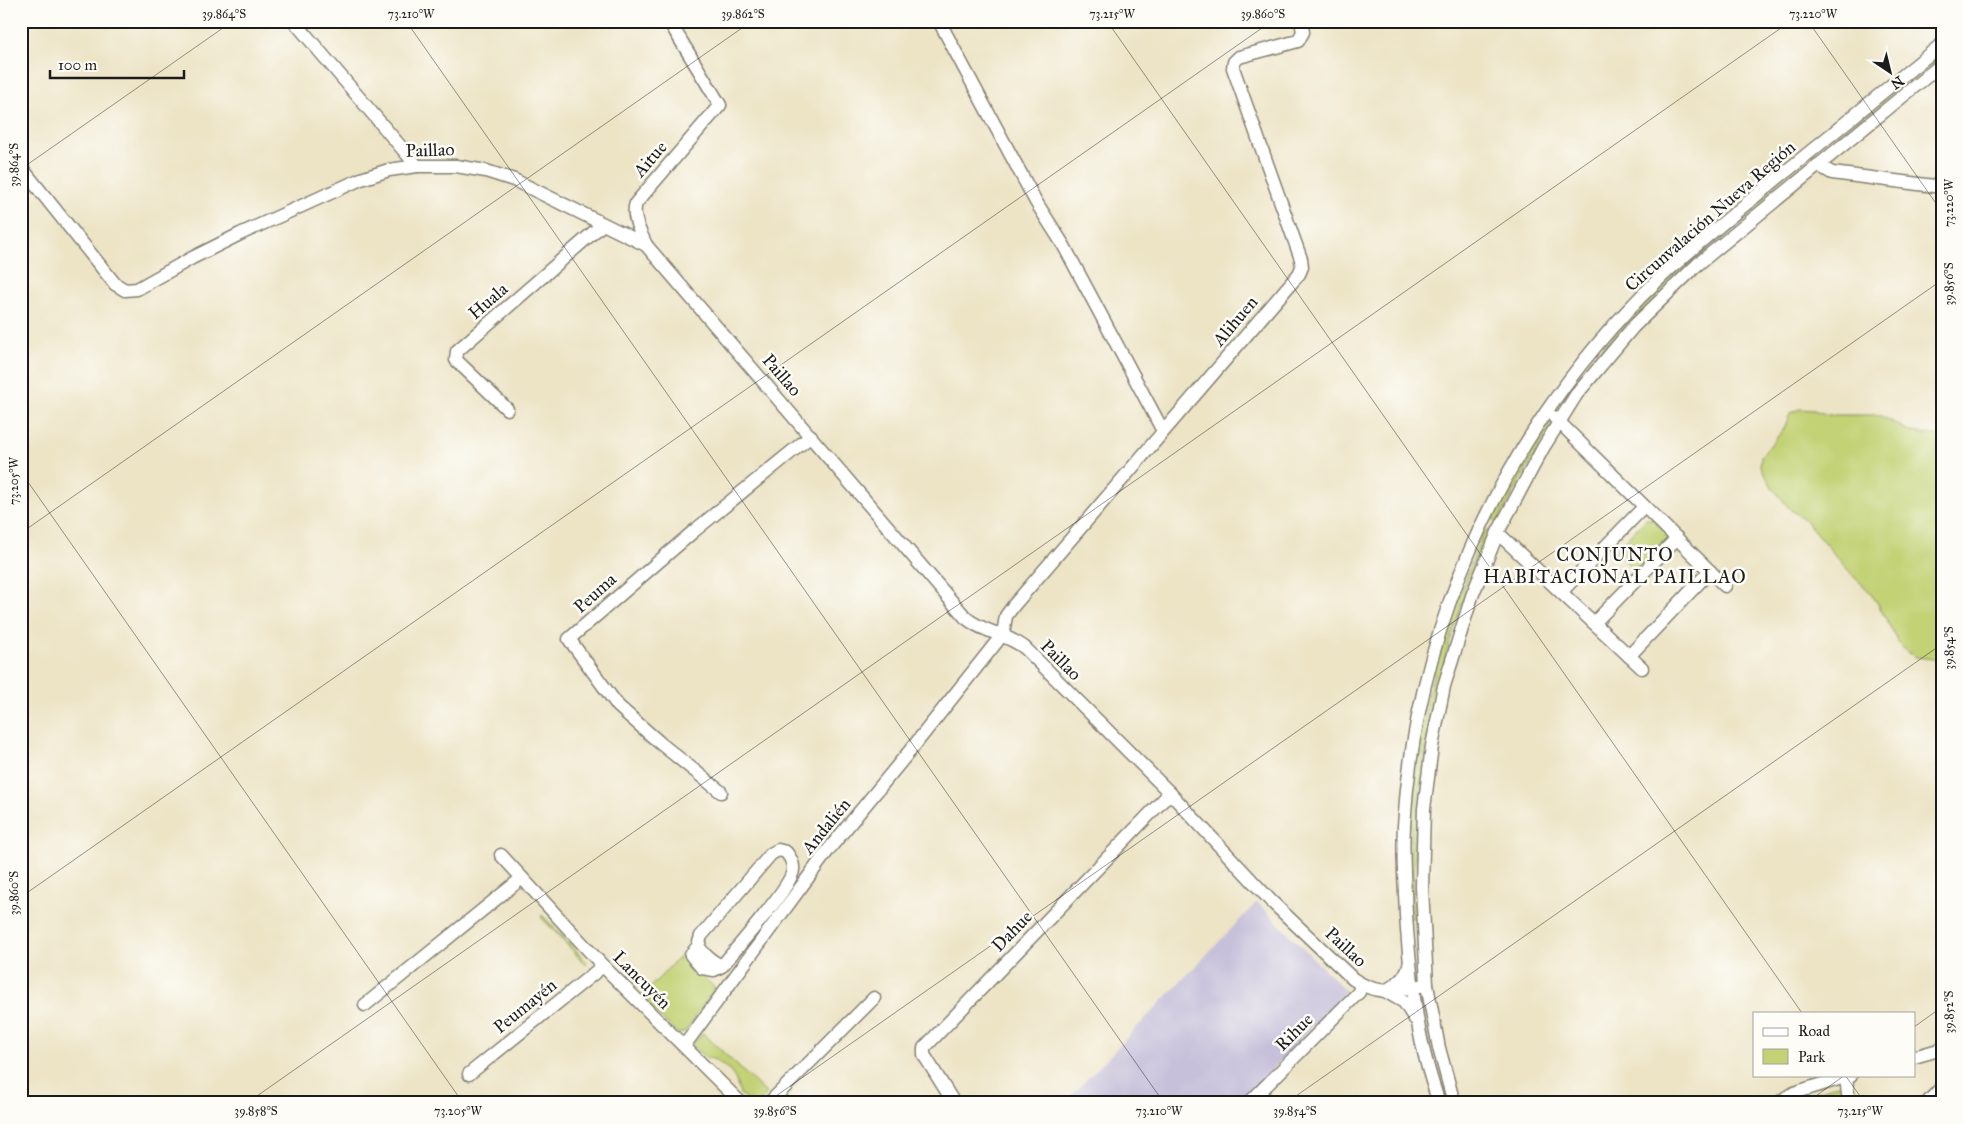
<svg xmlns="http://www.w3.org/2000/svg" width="1963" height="1124" viewBox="0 0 1963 1124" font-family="'IM FELL Great Primer',serif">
<rect width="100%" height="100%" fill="#fdfcf7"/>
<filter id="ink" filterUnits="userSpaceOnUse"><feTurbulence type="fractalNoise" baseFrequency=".02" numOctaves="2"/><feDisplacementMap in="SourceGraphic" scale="10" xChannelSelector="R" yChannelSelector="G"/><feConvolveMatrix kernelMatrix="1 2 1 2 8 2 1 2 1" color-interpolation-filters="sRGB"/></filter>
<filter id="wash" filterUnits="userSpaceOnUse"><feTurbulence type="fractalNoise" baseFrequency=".0096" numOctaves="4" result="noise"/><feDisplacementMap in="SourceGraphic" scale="20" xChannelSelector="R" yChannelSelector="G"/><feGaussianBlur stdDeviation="1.12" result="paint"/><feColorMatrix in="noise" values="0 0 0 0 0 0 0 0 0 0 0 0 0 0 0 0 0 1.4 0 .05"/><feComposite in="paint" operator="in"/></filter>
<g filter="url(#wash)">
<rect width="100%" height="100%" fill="#ede4c6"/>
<polygon fill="#c6c0da" points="1257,902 1346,991 1241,1103 1079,1103 1071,1096"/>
<g fill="#c2d274" stroke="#6f7748">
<path d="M 1942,50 L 1942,58 L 1690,266 L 1559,413 L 1555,411 C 1611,324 1690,258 1769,193 C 1827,145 1884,98 1942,50 Z"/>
<polygon points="1800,409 1814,410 1828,415 1879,415 1911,432 1942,436 1942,660 1916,657 1908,653 1899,644 1878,604 1868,590 1853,576 1804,519 1791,510 1772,487 1760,466 1761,456 1784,429 1790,413"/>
<polygon points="1549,420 1554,421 1498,521 1496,522 1493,519 1494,515 1520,468"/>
<polygon points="1646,519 1652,519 1671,538 1636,572 1615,551"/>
<path d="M 1487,530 L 1490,532 L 1490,535 C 1445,631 1422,736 1416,842 C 1415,868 1412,892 1414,918 L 1410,918 C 1409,838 1411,758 1432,680 C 1446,629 1465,581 1483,532 Z"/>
<polygon points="542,915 586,961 586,965 541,917"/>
<polygon points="681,955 715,988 686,1031 679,1034 639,999"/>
<path d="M 1421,994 L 1422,995 C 1425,1018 1428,1053 1437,1074 C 1441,1084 1446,1092 1449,1103 L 1443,1103 L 1425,1032 Z"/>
<polygon points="703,1033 767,1094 759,1103 750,1103 740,1094 735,1078 728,1069 713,1059 704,1057 692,1045"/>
<polygon points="1841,1083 1846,1103 1785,1103"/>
</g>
</g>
<g filter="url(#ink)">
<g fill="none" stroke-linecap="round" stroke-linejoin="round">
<g stroke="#848071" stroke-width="15">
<g id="minor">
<polyline points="294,21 417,166"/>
<polyline points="939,21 1036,202 1064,246 1163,431"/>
<polyline points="1818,165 1832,173 1942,187"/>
<path d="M 21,167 L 115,284 L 125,290 L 137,289 L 192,258 L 240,234 L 361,179 L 389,170 L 417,166 L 456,166 L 486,171 L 514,180 L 646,245 L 966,618 C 984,633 1006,633 1025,648 L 1170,793 L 1271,901 L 1353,979 C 1381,998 1397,989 1427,985"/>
<path d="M 646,245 C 641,233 631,217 636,203 L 720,105 L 669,21"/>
<polyline points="507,409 456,360 457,351 603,224"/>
<polyline points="1554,417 1725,586"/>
<polyline points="1501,536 1642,668"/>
<polyline points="1561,592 1644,507"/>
<polyline points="1594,623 1677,538"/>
<polyline points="1629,656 1710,571"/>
<polyline points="721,792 660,743 618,706 569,639 694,531 811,436"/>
<polyline points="501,855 603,966 741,1103"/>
<path d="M 698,946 L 691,955 L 702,968 L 714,970 L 722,966 C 736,948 791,888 793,870 C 794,863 790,857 786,852 L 778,850 L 771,854 L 701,936 L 698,946 C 705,956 711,961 722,966"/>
<path d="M 1409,965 C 1406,978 1396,985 1385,991 L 1404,1002 L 1415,1019"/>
<polyline points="365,1005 522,878"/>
<polyline points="684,1046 829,849 913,747 1003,634 1006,616 1014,605 1299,274 1302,267 1301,259 1233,68 1234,62 1239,57 1298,41 1303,32 1301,21"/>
<polyline points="1914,1057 1942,1049"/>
<polyline points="469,1074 603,966"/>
<polyline points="1846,1077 1849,1103"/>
<polyline points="769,1103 874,998"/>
<polyline points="954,1103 924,1055 924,1048 1170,793"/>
<polyline points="1249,1103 1359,992 1361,984"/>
<path d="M 1439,1103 C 1433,1085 1427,1066 1423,1048 C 1413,1005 1409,960 1406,915 C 1405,886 1402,856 1404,826 C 1415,635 1496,451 1627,311 C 1673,262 1727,220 1779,177 C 1834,133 1887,88 1942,44"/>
<polyline points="1454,1103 1439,1048 1427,985 1422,887 1424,809 1432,746 1444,686 1472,596 1498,532 1543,448 1576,395 1634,326 1698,264 1942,64"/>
<polyline points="1778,1103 1794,1093 1851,1075"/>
<polyline points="1927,1103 1942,1087"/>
</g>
</g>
<use href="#minor" stroke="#fff" stroke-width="12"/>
</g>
</g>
<path fill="none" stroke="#1c1c1c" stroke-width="1" stroke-opacity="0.45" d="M 406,21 L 1164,1103M 1107,21 L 1802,1013M 1808,21 L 1942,212M 21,169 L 233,21M 21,472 L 463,1103M 21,533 L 752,21M 21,897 L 1272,21M 1914,1027 L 1942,1007M 1845,1075 L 1865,1103M 247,1103 L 1791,21M 766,1103 L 1942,280M 1286,1103 L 1942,644M 1806,1103 L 1845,1075"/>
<g text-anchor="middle" stroke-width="5" stroke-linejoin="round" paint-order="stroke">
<g font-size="18" fill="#1c1c1c" stroke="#fdfcf7">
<text transform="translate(430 150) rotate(-2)" y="6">Paillao</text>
<text transform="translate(650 159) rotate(-49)" y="6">Aitue</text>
<text transform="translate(1710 216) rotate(-41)" y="6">Circunvalación Nueva Región</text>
<text transform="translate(488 301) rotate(-41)" y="6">Huala</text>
<text transform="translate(1235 321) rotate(-50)" y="6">Alihuen</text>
<text transform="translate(782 375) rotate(49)" y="6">Paillao</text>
<text transform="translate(595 593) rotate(-42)" y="6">Peuma</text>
<text transform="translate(1061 660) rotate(45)" y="6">Paillao</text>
<text transform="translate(826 826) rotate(-51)" y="6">Andalién</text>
<text transform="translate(1012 931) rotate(-46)" y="6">Dahue</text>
<text transform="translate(1346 947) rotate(43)" y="6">Paillao</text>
<text transform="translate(642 980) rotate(45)" y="6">Lancuyén</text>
<text transform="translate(525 1006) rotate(-39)" y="6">Peumayén</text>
<text transform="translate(1294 1032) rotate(-45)" y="6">Rihue</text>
</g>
<g font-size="19" letter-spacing="1" fill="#1c1c1c" stroke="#fdfcf7">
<text x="1615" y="561">CONJUNTO<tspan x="1615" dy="22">HABITACIONAL PAILLAO</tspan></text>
</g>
</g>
<rect width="1963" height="1124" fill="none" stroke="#fdfcf7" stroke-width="55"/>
<rect x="1753" y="1012" width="162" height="65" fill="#fdfcf7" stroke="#a3a29f"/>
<rect x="1763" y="1028" width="25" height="8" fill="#ffffff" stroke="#a3a29f"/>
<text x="1798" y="1036" font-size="15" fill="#1c1c1c">Road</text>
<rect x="1763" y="1049" width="25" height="15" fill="#c2d274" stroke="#a3a29f"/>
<text x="1798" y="1062" font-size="15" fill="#1c1c1c">Park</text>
<g transform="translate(1890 72) rotate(145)" stroke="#fdfcf7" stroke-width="4" paint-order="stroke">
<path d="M0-4L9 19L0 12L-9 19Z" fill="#1c1c1c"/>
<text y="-8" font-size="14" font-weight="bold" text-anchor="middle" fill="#1c1c1c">N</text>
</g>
<path d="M50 70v8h134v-8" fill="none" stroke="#1c1c1c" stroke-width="2.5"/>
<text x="58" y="70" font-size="15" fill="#1c1c1c" stroke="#fdfcf7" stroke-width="4" paint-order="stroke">100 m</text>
<rect x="28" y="28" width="1908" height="1068" fill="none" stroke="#1c1c1c" stroke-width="2"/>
<g font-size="12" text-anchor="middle" fill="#1c1c1c">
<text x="224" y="18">39.864°S</text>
<text x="411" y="18">73.210°W</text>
<text x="743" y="18">39.862°S</text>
<text x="1112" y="18">73.215°W</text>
<text x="1263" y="18">39.860°S</text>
<text x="1813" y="18">73.220°W</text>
<text transform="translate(14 165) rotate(-90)" y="4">39.864°S</text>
<text transform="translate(1949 203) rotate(-90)" y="4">73.220°W</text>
<text transform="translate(1949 284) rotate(-90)" y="4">39.856°S</text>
<text transform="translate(14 481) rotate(-90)" y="4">73.205°W</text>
<text transform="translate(1949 648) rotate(-90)" y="4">39.854°S</text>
<text transform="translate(14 893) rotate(-90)" y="4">39.860°S</text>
<text transform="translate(1949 1012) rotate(-90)" y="4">39.852°S</text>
<text x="256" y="1115">39.858°S</text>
<text x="458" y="1115">73.205°W</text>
<text x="775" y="1115">39.856°S</text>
<text x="1159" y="1115">73.210°W</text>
<text x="1295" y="1115">39.854°S</text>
<text x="1860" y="1115">73.215°W</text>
</g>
</svg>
